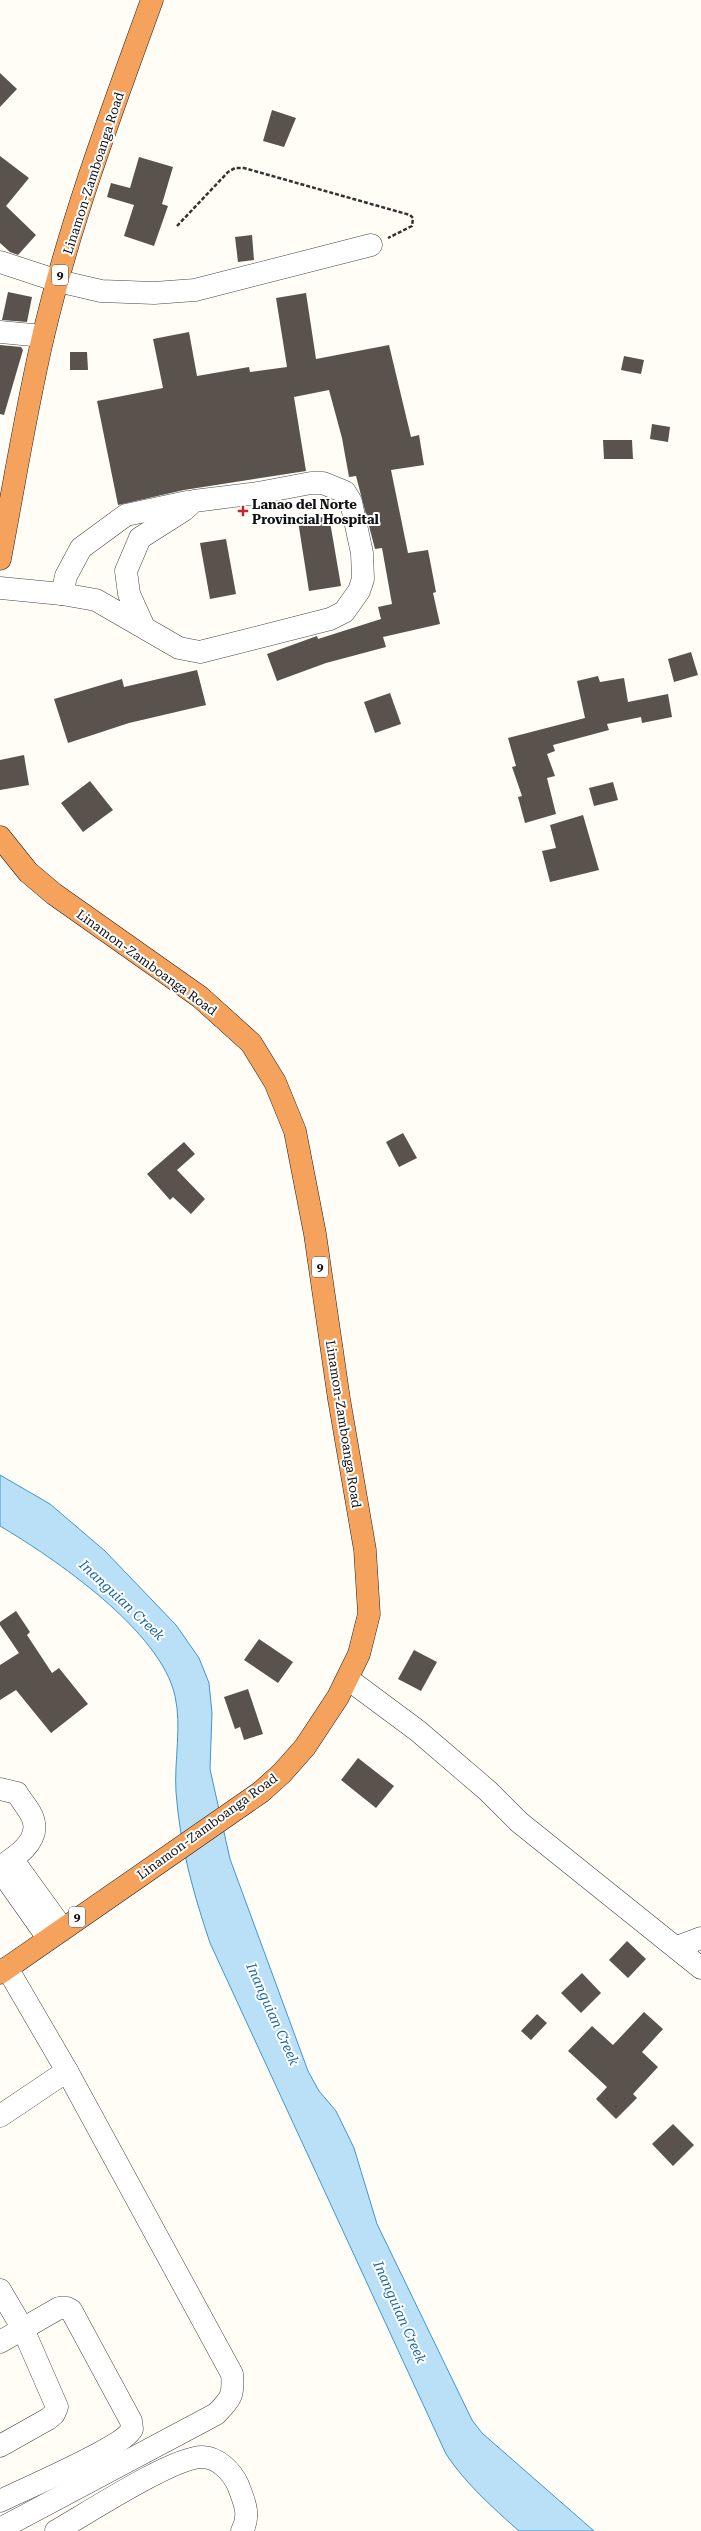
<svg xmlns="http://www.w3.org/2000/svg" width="701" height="2531" viewBox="0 0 701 2531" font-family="'Roboto Serif',serif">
<rect width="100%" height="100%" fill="#fffdf5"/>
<path fill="#b9e0f7" stroke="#3f96cf" d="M 0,1475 L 50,1504 L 105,1551 L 176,1625 L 199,1658 L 209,1683 L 212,1713 L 210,1769 L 230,1859 L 308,2071 L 319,2091 L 336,2111 L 354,2148 L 377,2224 L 472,2420 L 482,2433 L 594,2531 L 519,2531 C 492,2507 466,2484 446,2454 L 210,1943 C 193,1892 180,1846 176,1792 C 174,1760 182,1727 175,1696 C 161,1631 54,1558 0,1526 Z"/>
<g fill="#5a524d">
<polygon points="0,73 17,89 0,107"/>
<polygon points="272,110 296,118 284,147 263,141"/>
<polygon points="0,156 29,178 6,206 36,235 18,255 10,252 0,243"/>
<polygon points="139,157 173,167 162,204 168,206 154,246 124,236 134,205 107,197 111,183 130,188"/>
<polygon points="252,235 254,260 238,262 235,237"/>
<polygon points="8,292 32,297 27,322 2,320"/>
<polygon points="306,293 316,359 389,345 411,437 419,435 424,465 391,470 408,553 428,550 436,592 433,593 440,624 383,637 386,647 326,663 277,681 267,654 317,636 318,639 381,619 378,607 392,604 382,548 375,549 356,476 349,477 342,438 329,390 294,397 306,471 184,490 118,505 97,401 163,388 153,339 189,332 197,376 249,367 250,372 287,367 276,298"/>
<polygon points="0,345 21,347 23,350 4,415 0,414"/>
<polygon points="70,352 87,352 88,370 70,370"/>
<polygon points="624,356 644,360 641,374 621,370"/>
<polygon points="652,424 670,427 668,442 650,439"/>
<polygon points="603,440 632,440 633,459 604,459"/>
<polygon points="329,516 341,586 309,591 298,521"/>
<polygon points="226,539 236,594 210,599 200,543"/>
<polygon points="691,652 698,675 674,682 668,659"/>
<polygon points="197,670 206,705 129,723 68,743 54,699 122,679 124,687"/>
<polygon points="598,676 600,682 624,678 628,702 668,694 672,717 642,723 641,717 607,724 609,730 553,745 555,751 547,754 555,776 547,778 556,814 525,823 518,797 522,796 512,767 516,766 508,738 585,718 577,681"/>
<polygon points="390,693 401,724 375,733 364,702"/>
<polygon points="24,755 29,785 0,790 0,760"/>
<polygon points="90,781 113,810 83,832 61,803"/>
<polygon points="613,782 618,800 594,806 589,788"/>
<polygon points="583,815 599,870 550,882 542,851 556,848 550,825"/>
<polygon points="403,1133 417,1158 399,1167 386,1142"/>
<polygon points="184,1142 195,1154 177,1170 205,1199 191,1214 173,1197 170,1200 147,1174"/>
<polygon points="16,1611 30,1632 27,1635 52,1673 59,1668 88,1704 51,1733 16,1690 0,1700 0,1665 19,1653 0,1625 0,1622"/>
<polygon points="259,1639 293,1662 278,1683 244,1660"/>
<polygon points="414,1650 437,1662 421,1691 398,1679"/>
<polygon points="248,1689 263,1734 244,1740 240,1727 235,1729 224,1697"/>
<polygon points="358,1758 394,1786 376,1808 341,1780"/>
<polygon points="627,1941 646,1959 628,1978 609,1960"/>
<polygon points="582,1973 601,1993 581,2013 561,1993"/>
<polygon points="644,2012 663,2029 642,2052 658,2067 633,2094 637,2098 616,2119 596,2099 607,2087 568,2051 592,2026 613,2045"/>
<polygon points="537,2014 547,2023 531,2040 521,2031"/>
<polygon points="673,2124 694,2145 673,2166 652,2144"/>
</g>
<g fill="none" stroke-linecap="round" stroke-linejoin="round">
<g stroke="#444" stroke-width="23">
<g id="minor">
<polyline points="0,262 58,281 101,291 154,293 195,290 371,245"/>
<polyline points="0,332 43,336"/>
<polyline points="0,588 62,594 96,600 179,648 200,652 330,619 344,612 359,591 363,579 362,553 351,502 345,492 323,483 311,483 258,493 194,501 184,510 140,538 126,571 129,594 143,625"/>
<polyline points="62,594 66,576 81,548 126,515 187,502"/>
<polyline points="348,1679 418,1731 488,1791 519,1822 701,1968"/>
<path d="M 0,1789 L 17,1793 C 22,1802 33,1813 34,1823 C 38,1843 14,1858 0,1867"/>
<polyline points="12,1859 62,1928"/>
<polyline points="0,1870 48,1938"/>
<polyline points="677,1947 701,1938"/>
<polyline points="0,2116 67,2071"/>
<polyline points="0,2290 23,2329 57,2407 54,2414 48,2419 0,2446"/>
<path d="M 0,2342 L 59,2308 L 67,2308 L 71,2310 L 131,2421 L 132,2429 C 124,2447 24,2489 0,2501"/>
<path d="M 0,2529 L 216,2414 C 231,2399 234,2395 232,2374 L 67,2071 L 7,1968"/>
<path d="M 56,2531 C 86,2514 173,2457 202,2457 C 218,2457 232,2472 238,2485 C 244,2501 251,2515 242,2531"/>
</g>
</g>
<g stroke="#222" stroke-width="23">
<g id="highway">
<path d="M 0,559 C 14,485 26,410 43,337 C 70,222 112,110 152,0"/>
<polyline points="0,837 28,872 54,894 200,997 251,1043 275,1082 295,1131 315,1234 339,1399 365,1550 369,1614 359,1654 338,1697 305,1747 282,1773 261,1792 0,1973"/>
</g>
</g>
<polyline stroke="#333" stroke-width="2.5" stroke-dasharray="4 2" stroke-linecap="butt" points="177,226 228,172 235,168 244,168 410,215 413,218 412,226 388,238"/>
<use href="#minor" stroke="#fff" stroke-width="22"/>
<use href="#highway" stroke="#f5a25d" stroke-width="22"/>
</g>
<path fill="#c4262e" stroke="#fff" stroke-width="1.5" d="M241 505h4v4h4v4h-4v4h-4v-4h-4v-4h4z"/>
<g text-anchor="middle" stroke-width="4" stroke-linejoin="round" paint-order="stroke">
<g fill="#fff" stroke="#585858" stroke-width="1">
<rect x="52" y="265" width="16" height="20" rx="3"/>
<rect x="312" y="1257" width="16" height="20" rx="3"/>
<rect x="69" y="1907" width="16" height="20" rx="3"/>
</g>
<g font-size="12" font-weight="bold" fill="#111">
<text x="60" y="279">9</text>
<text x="320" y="1271">9</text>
<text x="77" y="1921">9</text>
</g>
<g font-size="13" fill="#111" stroke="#fff">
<text transform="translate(93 173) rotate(-72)" y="5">Linamon-Zamboanga Road</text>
<text transform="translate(147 962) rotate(36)" y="5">Linamon-Zamboanga Road</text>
<text transform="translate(344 1424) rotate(81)" y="5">Linamon-Zamboanga Road</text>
<text transform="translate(207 1826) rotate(-36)" y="5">Linamon-Zamboanga Road</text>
</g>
<g font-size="13" font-weight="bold" fill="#111" stroke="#fff" text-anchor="start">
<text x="252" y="509">Lanao del Norte<tspan x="252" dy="15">Provincial Hospital</tspan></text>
</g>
<g font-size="14" font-style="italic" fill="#1768a6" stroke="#fff">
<text transform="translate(122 1600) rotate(43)" y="5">Inanguian Creek</text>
<text transform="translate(273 2014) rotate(66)" y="5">Inanguian Creek</text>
<text transform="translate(400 2312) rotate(66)" y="5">Inanguian Creek</text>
</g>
</g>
</svg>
